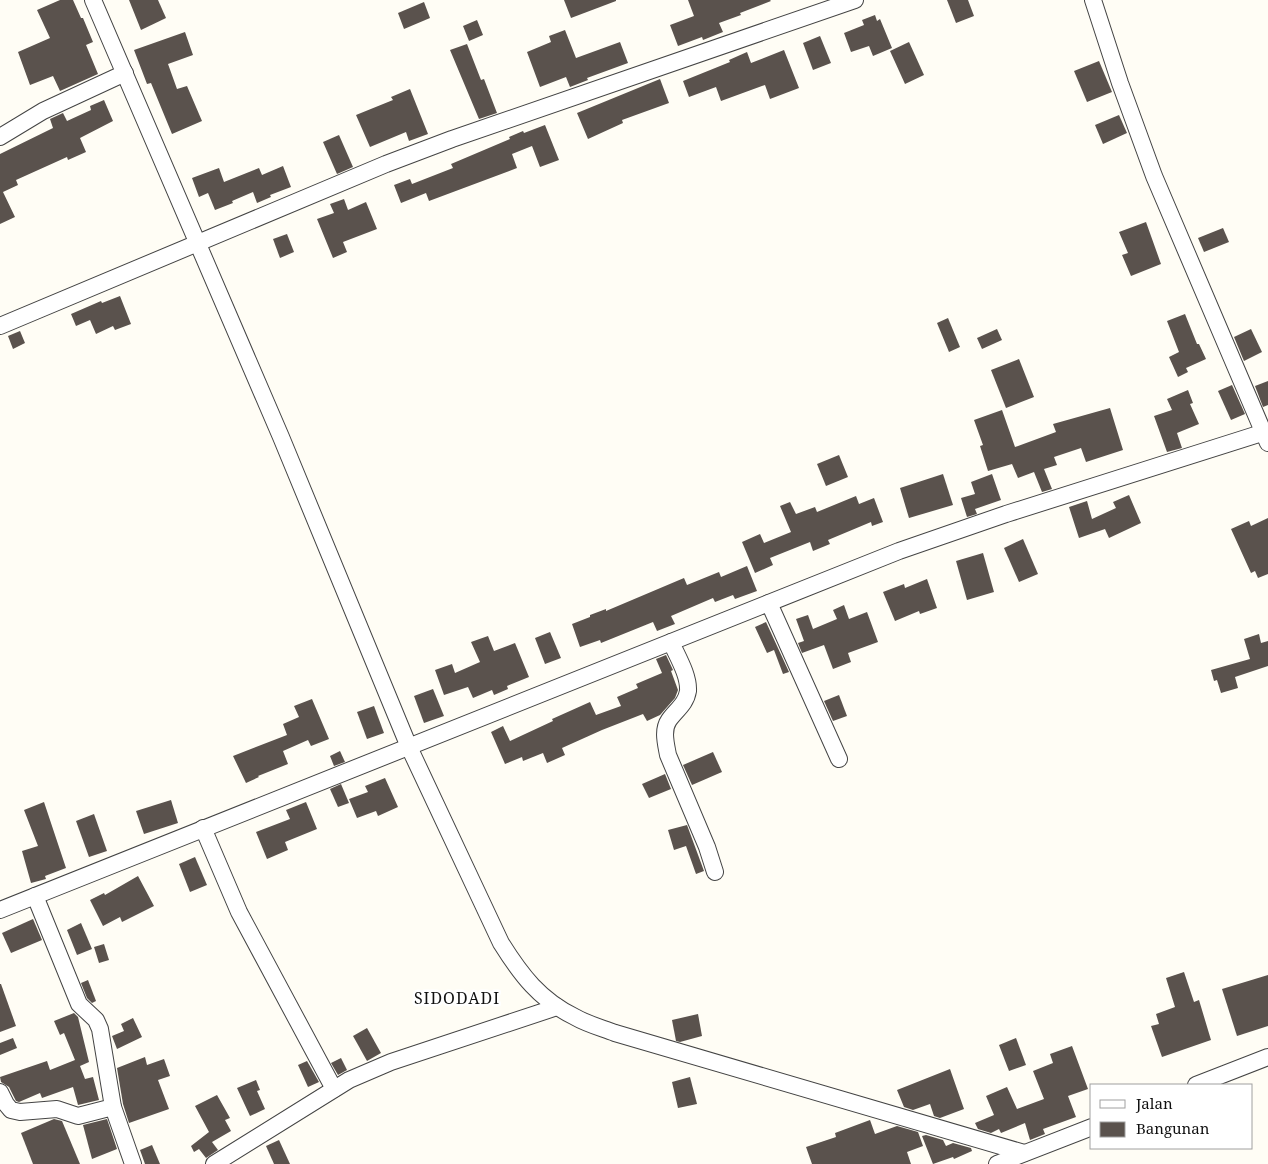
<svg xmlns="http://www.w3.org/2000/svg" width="1268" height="1164" viewBox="0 0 1268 1164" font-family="'Noto Serif',serif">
<rect width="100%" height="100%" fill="#fffdf5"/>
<g fill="#5a524d">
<polygon points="60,0 73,0 81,18 83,18 93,42 86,45 98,74 60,91 53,76 30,85 18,52 50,38 37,10"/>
<polygon points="129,0 158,0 166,18 141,30"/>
<polygon points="564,0 616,0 616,1 571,18"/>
<polygon points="688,0 770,0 771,1 740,13 741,15 719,23 723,32 703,40 702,37 678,46 670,25 694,16"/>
<polygon points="947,0 968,0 974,16 956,23"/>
<polygon points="424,2 430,18 404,29 398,13"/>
<polygon points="875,15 877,21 880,19 892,48 873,56 869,46 851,52 844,33 864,25 862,20"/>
<polygon points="477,20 483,35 469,41 463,26"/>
<polygon points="565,30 576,58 620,42 628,63 587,78 588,80 570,87 566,77 540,87 527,52 551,42 549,36"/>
<polygon points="185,32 193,55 168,64 177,89 187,86 202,121 172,134 151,83 147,84 134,50"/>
<polygon points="820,36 831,63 813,70 803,43"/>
<polygon points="909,42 924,75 905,84 890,51"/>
<polygon points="467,44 481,80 484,79 497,113 479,119 450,50"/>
<polygon points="784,50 799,88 770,99 765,85 721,101 716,87 689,97 683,81 730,62 729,60 747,52 751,63"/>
<polygon points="1099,61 1112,92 1087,102 1074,71"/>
<polygon points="660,79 669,103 622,120 623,123 588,139 577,113"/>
<polygon points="410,89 428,134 409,141 406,132 370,147 356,115 393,100 391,97"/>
<polygon points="104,100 113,121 80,138 86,152 68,160 67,157 16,180 18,185 3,192 15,217 0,224 0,154 53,128 50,119 63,113 67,121 91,110 90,106"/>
<polygon points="1119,115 1127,133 1103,144 1095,125"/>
<polygon points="545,125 559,160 540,167 532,146 512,154 517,168 429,201 426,193 401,203 394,185 410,179 412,184 453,168 451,164 510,139 509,137 523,131 524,133"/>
<polygon points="339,135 353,167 337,174 323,142"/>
<polygon points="283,166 291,187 270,195 271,197 257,203 253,192 232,201 233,203 215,210 208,193 199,197 192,178 219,168 224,182 259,168 262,175"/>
<polygon points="344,199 348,210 366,202 377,229 343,242 347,252 333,258 317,219 334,213 330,204"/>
<polygon points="1146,222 1161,264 1131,276 1122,255 1128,253 1119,232"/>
<polygon points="1223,228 1229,242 1204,252 1198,238"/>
<polygon points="287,234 294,252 280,258 273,239"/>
<polygon points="120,296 131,324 115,330 113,326 96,334 90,320 76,326 71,314 101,301 102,303"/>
<polygon points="1185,314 1197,344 1199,344 1206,359 1186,368 1188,372 1178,377 1169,357 1179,352 1167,321"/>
<polygon points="948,318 960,347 949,352 937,323"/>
<polygon points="997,329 1002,340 982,349 977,338"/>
<polygon points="1251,329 1262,352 1244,361 1234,337"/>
<polygon points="20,331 25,343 13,349 8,336"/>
<polygon points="1019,359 1034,397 1006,408 991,370"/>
<polygon points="1268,381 1268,405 1263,407 1255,386"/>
<polygon points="1232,385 1245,414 1231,420 1218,391"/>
<polygon points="1188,390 1193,403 1190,404 1199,424 1177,433 1182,448 1167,452 1154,416 1172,410 1167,399"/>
<polygon points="1110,408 1123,450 1086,462 1081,448 1054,457 1057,465 1044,469 1052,489 1042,492 1034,472 1018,478 1012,464 988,471 980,446 983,445 974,420 1002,410 1015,447 1056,432 1053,424"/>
<polygon points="839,455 848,477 826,486 817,464"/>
<polygon points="943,474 953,505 909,518 900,488"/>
<polygon points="992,474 1001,500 975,509 977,514 967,517 961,498 975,494 971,482"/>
<polygon points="1129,495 1141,523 1109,538 1105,529 1079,538 1069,507 1087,501 1092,519 1116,508 1113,502"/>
<polygon points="856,496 859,504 874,498 883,522 872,526 871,522 828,540 830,544 813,551 810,542 770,558 773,565 755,573 742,542 760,534 764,543 791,532 780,506 790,502 796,514 815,507 817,512"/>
<polygon points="1268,518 1268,574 1258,578 1255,571 1251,573 1231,529 1249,521 1251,526"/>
<polygon points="1023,539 1038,574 1019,582 1004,548"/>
<polygon points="983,553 994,592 967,600 956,561"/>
<polygon points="747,566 757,591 735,599 733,595 715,602 713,598 671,616 675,624 657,631 653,622 601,643 600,640 580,647 572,624 590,617 590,615 606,609 606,611 684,578 687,585 719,572 721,577"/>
<polygon points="927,579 937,608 920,614 919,611 895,621 883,592 904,584 905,588"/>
<polygon points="844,605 849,619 867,612 878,642 848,653 851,662 833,669 824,645 802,653 798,643 804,641 796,619 808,615 813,629 837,619 833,610"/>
<polygon points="766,622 789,672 783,674 774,650 767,653 755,627"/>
<polygon points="550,632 561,658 545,664 535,638"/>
<polygon points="1259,634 1261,643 1268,641 1268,666 1235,677 1238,688 1221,693 1217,680 1214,681 1211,670 1250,659 1244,639"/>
<polygon points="488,636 494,651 515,643 529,677 507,686 508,689 494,695 492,690 473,698 468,687 444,695 435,670 452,664 455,673 480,662 471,642"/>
<polygon points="666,655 673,670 671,671 678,690 675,698 660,715 647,721 643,714 602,730 562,748 565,755 547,763 543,753 523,761 522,757 505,764 491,732 503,726 510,741 553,721 552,719 590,702 596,715 621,706 617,697 638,688 636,684 662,673 656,659"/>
<polygon points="433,689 444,716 424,723 414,696"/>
<polygon points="839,695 847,716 833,721 824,701"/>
<polygon points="312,699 329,739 311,746 308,740 283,751 288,764 258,776 259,777 246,783 233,756 287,735 283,724 299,717 294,706"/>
<polygon points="374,706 384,733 367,739 357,712"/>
<polygon points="340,751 345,762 334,766 330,756"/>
<polygon points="713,752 722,772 692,785 683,765"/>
<polygon points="665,774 671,789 649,798 642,784"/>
<polygon points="385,778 398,807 378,816 376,811 357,818 349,799 368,792 365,786"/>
<polygon points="341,784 349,803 338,807 330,789"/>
<polygon points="171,800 178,823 144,834 136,811"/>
<polygon points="44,802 66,868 45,876 46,879 31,883 22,851 38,846 24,810"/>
<polygon points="306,802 317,829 285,842 288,850 267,859 256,832 290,819 286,810"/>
<polygon points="94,814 107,851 89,857 76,821"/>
<polygon points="687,825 704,871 696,874 686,846 674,850 668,830"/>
<polygon points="195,857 207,885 190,892 179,864"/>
<polygon points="138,876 154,906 122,922 120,917 103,926 90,900 104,893 105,895"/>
<polygon points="33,919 42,940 11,953 2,933"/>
<polygon points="81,923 92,949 77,955 67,930"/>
<polygon points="104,944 109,960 99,963 94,947"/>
<polygon points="1184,972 1194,1002 1199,1000 1211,1040 1162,1057 1151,1026 1159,1024 1156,1014 1175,1007 1166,978"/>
<polygon points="1268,975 1268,1026 1237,1036 1222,989"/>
<polygon points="88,980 96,1001 92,1003 87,998 81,983"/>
<polygon points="0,984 1,984 16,1026 0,1032"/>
<polygon points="74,1013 78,1017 89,1062 80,1066 85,1079 93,1077 99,1100 78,1105 73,1087 42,1098 40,1093 19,1102 16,1101 9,1087 1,1082 0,1077 47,1061 50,1070 75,1060 64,1033 60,1035 54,1021"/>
<polygon points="698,1014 702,1036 680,1042 676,1041 672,1020"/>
<polygon points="133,1018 142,1037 117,1049 112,1036 124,1031 121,1024"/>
<polygon points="367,1028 381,1053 367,1061 353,1036"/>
<polygon points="13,1038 17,1048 0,1055 0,1043"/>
<polygon points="1016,1038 1026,1065 1009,1071 999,1045"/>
<polygon points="1072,1046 1088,1089 1068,1096 1076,1117 1043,1129 1045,1134 1030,1140 1025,1123 1001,1133 999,1129 991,1133 978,1129 975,1123 994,1115 986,1096 1007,1087 1017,1109 1044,1099 1033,1071 1053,1063 1050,1054"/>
<polygon points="145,1057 147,1065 164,1059 170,1076 158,1080 169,1109 129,1123 123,1104 117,1068"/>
<polygon points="341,1058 347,1070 338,1075 331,1063"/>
<polygon points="307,1061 319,1082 308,1087 298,1065"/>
<polygon points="950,1069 964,1109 940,1118 934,1116 930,1104 913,1110 904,1107 897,1090"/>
<polygon points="690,1077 697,1104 678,1108 672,1082"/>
<polygon points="256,1080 260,1090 257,1091 265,1109 250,1116 237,1088"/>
<polygon points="217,1095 230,1118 225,1120 231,1131 212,1142 218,1150 206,1158 199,1149 194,1152 191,1146 209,1132 195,1106"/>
<polygon points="54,1119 62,1121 80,1164 33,1164 21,1133"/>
<polygon points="107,1119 117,1149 92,1159 83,1125"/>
<polygon points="870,1120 875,1134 897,1126 918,1132 923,1146 907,1152 911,1164 812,1164 806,1147 836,1137 835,1133"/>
<polygon points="926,1135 943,1140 946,1146 953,1143 971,1148 972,1151 954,1159 953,1157 933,1164 922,1136"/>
<polygon points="279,1140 290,1164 274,1164 266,1146"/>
<polygon points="152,1145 160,1164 145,1164 140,1150"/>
</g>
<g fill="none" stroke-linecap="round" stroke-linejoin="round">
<g stroke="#444" stroke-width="18">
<g id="minor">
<path d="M 93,0 L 281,437 L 409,747 L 501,943 C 521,975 540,1000 575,1017 C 587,1024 602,1028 615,1033 L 1024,1153"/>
<polyline points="1093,0 1120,83 1154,176 1268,443"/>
<polyline points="0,137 43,111 125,73"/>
<polyline points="0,326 386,164 452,139 855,0"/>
<polyline points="769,603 839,759"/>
<path d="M 671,642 C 677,656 689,675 688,691 C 686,704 676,710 669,720 C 662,730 666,744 668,755 L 707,847 L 715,872"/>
<polyline points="203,828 239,912 334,1089"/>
<polyline points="35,896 79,1004 96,1020 100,1029 113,1107 133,1164"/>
<polyline points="0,910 899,551 1006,514 1268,431"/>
<polyline points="1196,1085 1268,1057"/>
<polyline points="0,1092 6,1104 11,1110 20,1112 57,1109 78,1116 113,1107"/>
<polyline points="214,1164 349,1080 391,1062 557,1007"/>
<polyline points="997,1164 1092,1127"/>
</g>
</g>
<use href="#minor" stroke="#fff" stroke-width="16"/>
</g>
<g text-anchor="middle" stroke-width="5" stroke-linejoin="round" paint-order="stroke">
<g font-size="16" letter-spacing="1" fill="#111" stroke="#fff">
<text x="457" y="1004">SIDODADI</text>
</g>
</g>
<rect x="1090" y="1084" width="162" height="65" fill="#ffffff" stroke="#a0a0a0"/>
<rect x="1100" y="1100" width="25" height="8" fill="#ffffff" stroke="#a0a0a0"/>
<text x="1136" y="1109" font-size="15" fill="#111111">Jalan</text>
<rect x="1100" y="1122" width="25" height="15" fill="#5a524d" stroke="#a0a0a0"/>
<text x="1136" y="1134" font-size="15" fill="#111111">Bangunan</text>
</svg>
